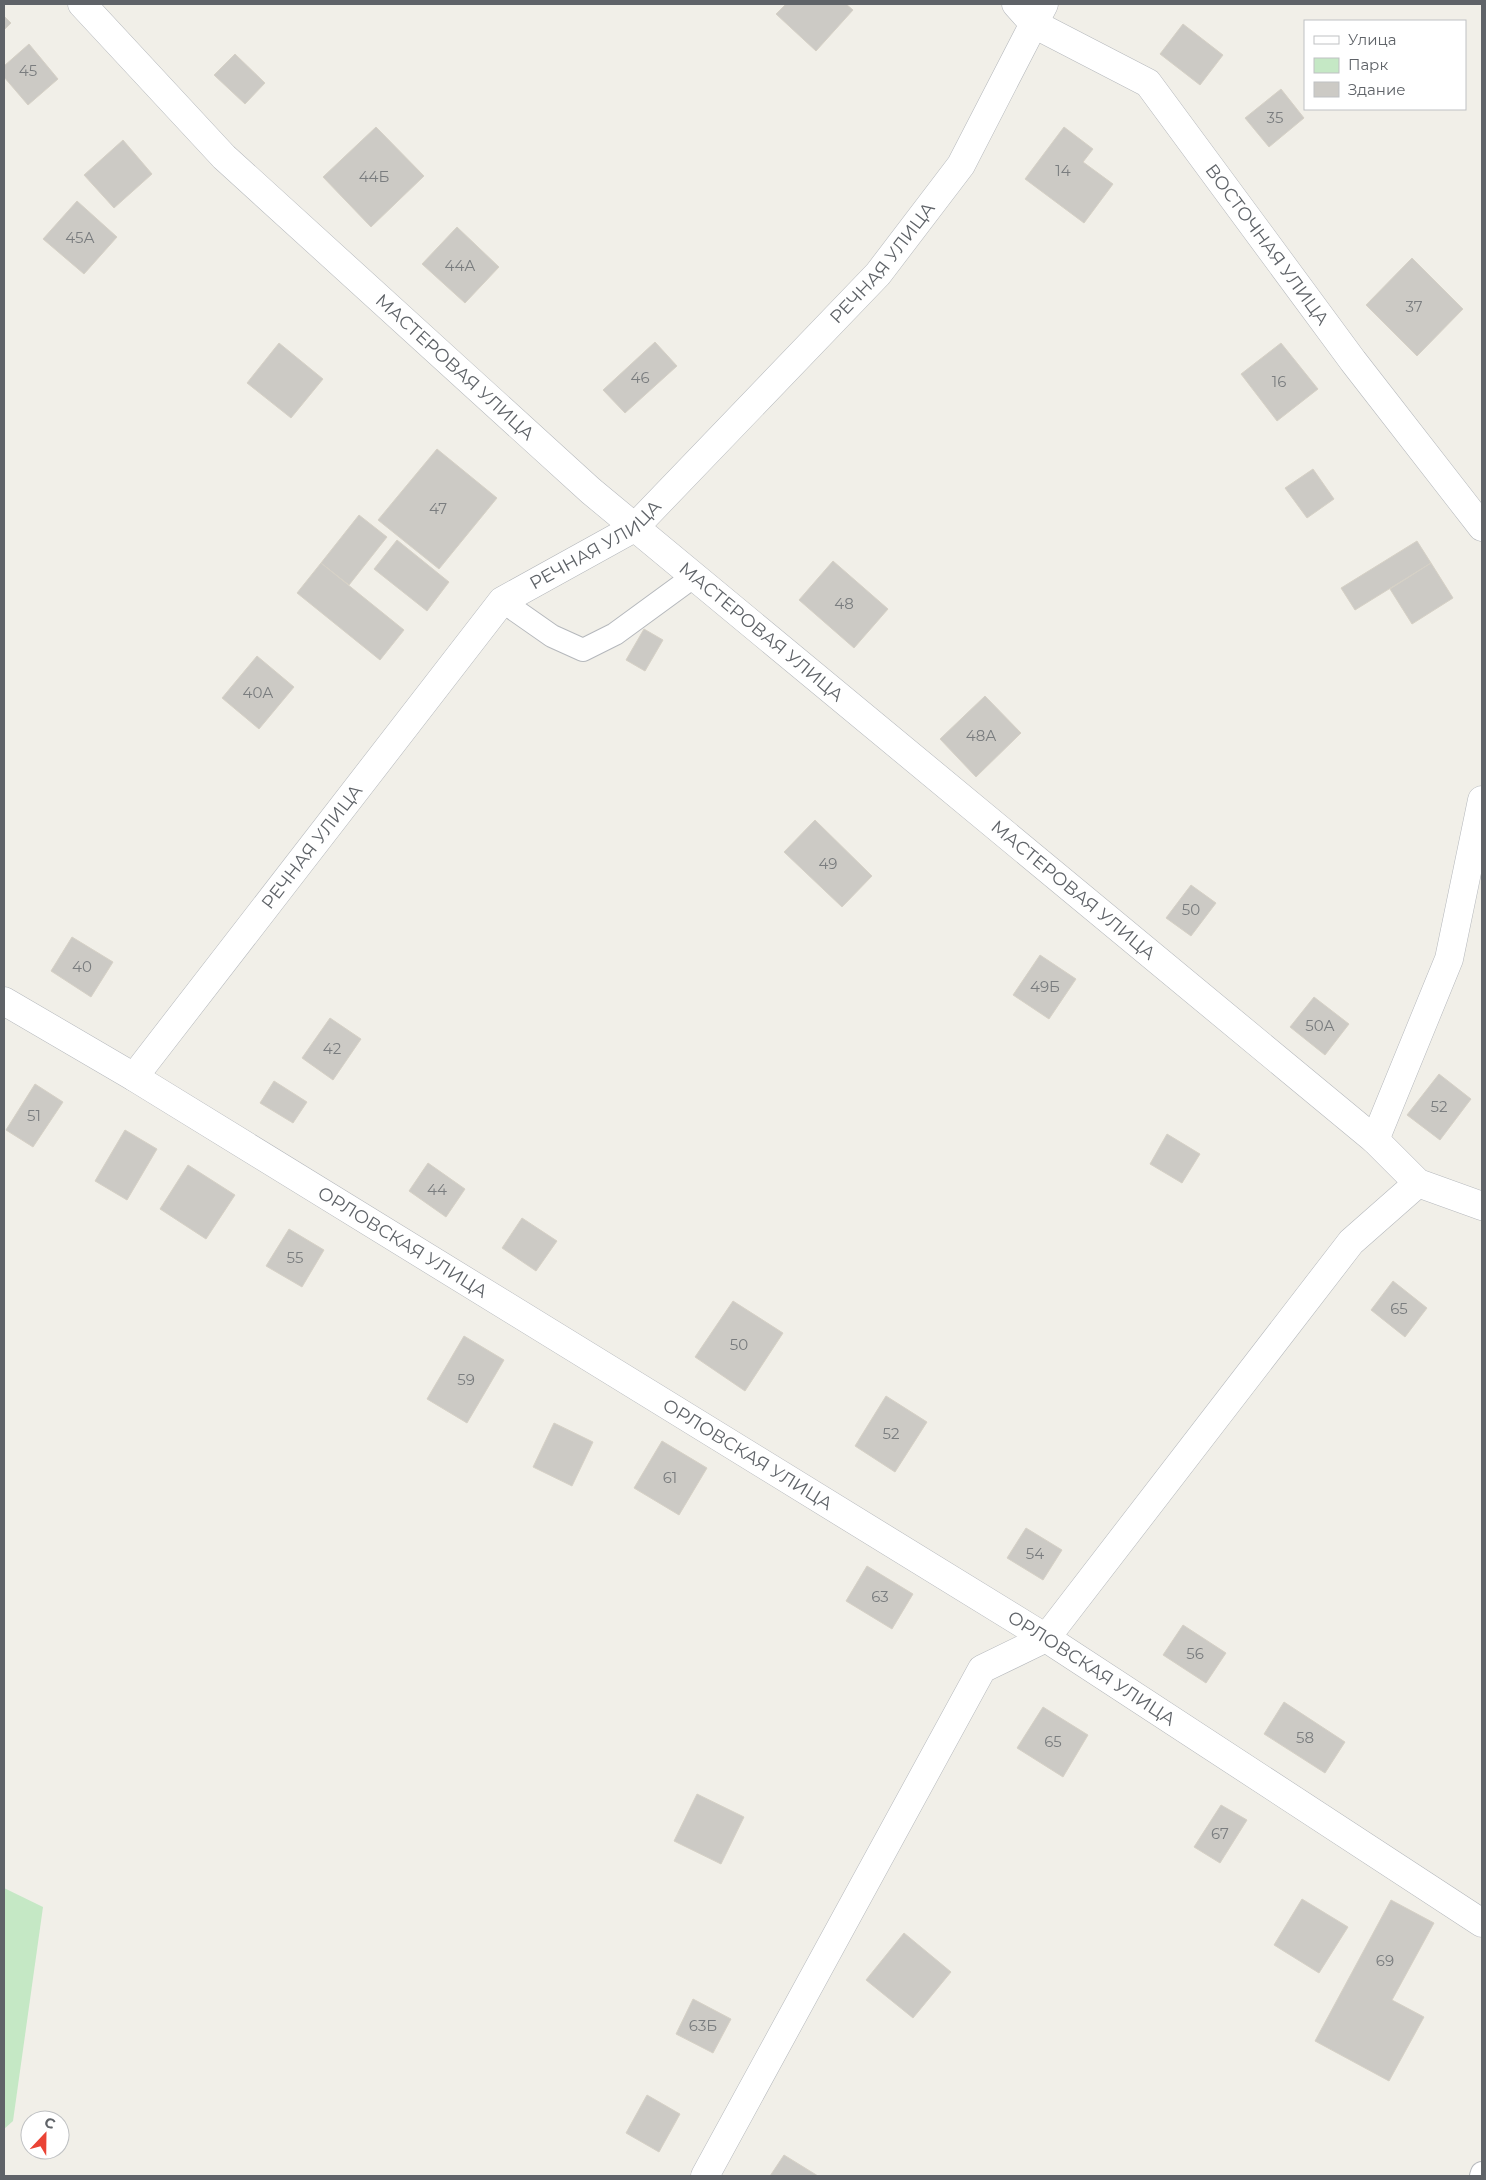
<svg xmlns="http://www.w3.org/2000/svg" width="1486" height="2180" viewBox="0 0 1486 2180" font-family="Montserrat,sans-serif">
<rect width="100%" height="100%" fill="#f1efe8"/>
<polygon fill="#c5e8c5" points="4,1888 43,1907 13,2121 4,2129"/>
<g fill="#cccac5" stroke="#d6d1c6">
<polygon points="786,4 846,4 853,10 816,51 776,14"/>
<polygon points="4,16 11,23 4,30"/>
<polygon points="1183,24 1223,55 1200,85 1160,54"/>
<polygon points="29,44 58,79 28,105 4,77 4,66"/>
<polygon points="235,54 265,83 245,104 214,75"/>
<polygon points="1281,89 1304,118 1269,147 1245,118"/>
<polygon points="376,127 424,176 371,227 323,177"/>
<polygon points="1064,127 1093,149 1083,162 1113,184 1084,223 1025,179"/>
<polygon points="123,140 152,174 114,208 84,175"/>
<polygon points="77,201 117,237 84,274 43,239"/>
<polygon points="457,227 499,267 465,303 422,264"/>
<polygon points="1412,258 1463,309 1417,356 1366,305"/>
<polygon points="655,342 677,366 625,413 603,390"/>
<polygon points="279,343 323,379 291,418 247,383"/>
<polygon points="1281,343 1318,389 1277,421 1241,374"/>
<polygon points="437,449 497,498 439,569 378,520"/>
<polygon points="1313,469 1334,499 1307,518 1285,488"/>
<polygon points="359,515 387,537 349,585 321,563"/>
<polygon points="397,540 449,582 427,611 374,569"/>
<polygon points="1417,541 1431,563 1355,610 1341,588"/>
<polygon points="833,561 888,609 854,648 799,600"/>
<polygon points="321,563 404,630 380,660 297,593"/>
<polygon points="1431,563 1453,598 1412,624 1390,589"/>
<polygon points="644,629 663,640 645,671 626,660"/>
<polygon points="257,656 294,687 259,729 222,698"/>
<polygon points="985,696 1021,733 976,777 940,739"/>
<polygon points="815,820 872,876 842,907 784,852"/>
<polygon points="1191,885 1216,903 1191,936 1166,918"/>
<polygon points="72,937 113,962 91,997 51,971"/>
<polygon points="1040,955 1076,979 1049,1019 1013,995"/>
<polygon points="1314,997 1349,1024 1325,1055 1290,1027"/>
<polygon points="330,1018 361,1039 333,1080 302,1058"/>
<polygon points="1439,1074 1471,1099 1440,1140 1407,1115"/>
<polygon points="274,1081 307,1102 293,1123 260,1103"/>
<polygon points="35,1084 63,1102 33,1147 6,1130"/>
<polygon points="125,1130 157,1149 127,1200 95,1181"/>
<polygon points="1167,1134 1200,1154 1182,1183 1150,1164"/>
<polygon points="428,1163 465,1189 446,1217 409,1191"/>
<polygon points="188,1165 235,1195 206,1239 160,1209"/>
<polygon points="522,1218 557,1241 536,1271 502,1248"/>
<polygon points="289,1229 324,1250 302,1287 266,1266"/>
<polygon points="1393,1281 1427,1308 1405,1337 1371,1310"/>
<polygon points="733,1301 783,1333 745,1391 695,1357"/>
<polygon points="464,1336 504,1360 467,1423 427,1399"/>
<polygon points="886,1396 927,1422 895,1472 855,1446"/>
<polygon points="554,1423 593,1442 572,1486 533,1467"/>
<polygon points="662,1441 707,1468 679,1515 634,1488"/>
<polygon points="1026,1528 1062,1550 1043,1580 1007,1558"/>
<polygon points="867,1566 913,1594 892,1629 846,1601"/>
<polygon points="1183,1625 1226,1653 1206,1683 1163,1655"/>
<polygon points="1284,1702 1345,1742 1325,1773 1264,1734"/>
<polygon points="1043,1707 1088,1735 1063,1777 1017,1748"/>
<polygon points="697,1794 744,1817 721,1864 674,1841"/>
<polygon points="1221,1805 1247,1820 1220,1863 1194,1847"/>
<polygon points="1302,1899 1348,1927 1319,1973 1274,1945"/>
<polygon points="1391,1900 1434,1923 1392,2000 1424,2017 1389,2081 1315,2041"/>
<polygon points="904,1933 951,1972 913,2018 866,1980"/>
<polygon points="693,1999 731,2019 713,2053 676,2034"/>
<polygon points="647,2095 680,2114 659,2152 626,2133"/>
<polygon points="784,2155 818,2176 770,2176"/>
</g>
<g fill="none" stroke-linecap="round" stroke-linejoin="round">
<g stroke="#b5b8bc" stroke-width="24">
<g id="lane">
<polyline points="502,601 552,636 583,650 615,634 693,577"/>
<polyline points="1481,2176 1482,2173"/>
</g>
</g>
<g stroke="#b5b8bc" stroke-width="29">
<g id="street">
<path id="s1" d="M 82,4 L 224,157 L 591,491 L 1375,1140 L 1418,1183 L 1482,1206"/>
<path id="s2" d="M 1016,4 L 1034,24 L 1148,83 L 1353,361 L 1482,527"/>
<path id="s3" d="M 4,1001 L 134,1077 L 1046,1638 L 1482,1923"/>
<path id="s4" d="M 134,1077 L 502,601 L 634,528 L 878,274 L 961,165 L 1044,4"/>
<polyline points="1375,1140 1449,959 1482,800"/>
<polyline points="705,2176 982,1669 1046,1638 1351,1242 1418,1183"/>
</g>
</g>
<use href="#lane" stroke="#fff" stroke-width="22"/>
<use href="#street" stroke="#fff" stroke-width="28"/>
</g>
<g text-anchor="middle" stroke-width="4" stroke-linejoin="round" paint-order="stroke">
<g font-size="15" fill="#7a7d7f">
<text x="28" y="76">45</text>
<text x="1275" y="123">35</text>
<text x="1063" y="176">14</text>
<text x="374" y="182">44Б</text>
<text x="80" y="243">45А</text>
<text x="460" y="271">44А</text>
<text x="1414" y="312">37</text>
<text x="640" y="383">46</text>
<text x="1279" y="387">16</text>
<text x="438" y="514">47</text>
<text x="844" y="609">48</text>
<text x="258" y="698">40А</text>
<text x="981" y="741">48А</text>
<text x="828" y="869">49</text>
<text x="1191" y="915">50</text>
<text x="82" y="972">40</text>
<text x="1045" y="992">49Б</text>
<text x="1320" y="1031">50А</text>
<text x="332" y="1054">42</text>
<text x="1439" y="1112">52</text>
<text x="34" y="1121">51</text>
<text x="437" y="1195">44</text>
<text x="295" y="1263">55</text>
<text x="1399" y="1314">65</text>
<text x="739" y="1350">50</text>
<text x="466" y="1385">59</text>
<text x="891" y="1439">52</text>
<text x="670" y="1483">61</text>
<text x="1035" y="1559">54</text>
<text x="880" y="1602">63</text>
<text x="1195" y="1659">56</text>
<text x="1305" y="1743">58</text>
<text x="1053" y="1747">65</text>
<text x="1220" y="1839">67</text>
<text x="1385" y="1966">69</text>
<text x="703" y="2031">63Б</text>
</g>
<g font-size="18" fill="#5f6368" stroke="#fff">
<text dy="6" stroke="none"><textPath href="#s2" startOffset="356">ВОСТОЧНАЯ УЛИЦА</textPath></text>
<text dy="6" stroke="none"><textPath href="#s4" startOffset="1116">РЕЧНАЯ УЛИЦА</textPath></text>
<text dy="6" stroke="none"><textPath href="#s1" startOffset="521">МАСТЕРОВАЯ УЛИЦА</textPath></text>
<text dy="6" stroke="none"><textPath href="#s4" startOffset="711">РЕЧНАЯ УЛИЦА</textPath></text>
<text dy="6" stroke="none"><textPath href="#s1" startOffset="926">МАСТЕРОВАЯ УЛИЦА</textPath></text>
<text dy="6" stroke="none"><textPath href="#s4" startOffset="291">РЕЧНАЯ УЛИЦА</textPath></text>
<text dy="6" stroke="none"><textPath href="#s1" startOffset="1331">МАСТЕРОВАЯ УЛИЦА</textPath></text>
<text dy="6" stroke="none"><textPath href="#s3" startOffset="466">ОРЛОВСКАЯ УЛИЦА</textPath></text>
<text dy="6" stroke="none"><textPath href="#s3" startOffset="871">ОРЛОВСКАЯ УЛИЦА</textPath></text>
<text dy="6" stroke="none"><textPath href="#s3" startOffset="1276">ОРЛОВСКАЯ УЛИЦА</textPath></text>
</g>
</g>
<rect width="1486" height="2180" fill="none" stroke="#5f6368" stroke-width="10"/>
<rect x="1304" y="20" width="162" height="90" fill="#ffffff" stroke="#bfc1c3"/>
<rect x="1314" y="36" width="25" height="8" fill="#ffffff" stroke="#bfc1c3"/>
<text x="1348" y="45" font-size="15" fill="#5f6368">Улица</text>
<rect x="1314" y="58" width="25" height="15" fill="#c5e8c5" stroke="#bfc1c3"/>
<text x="1348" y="70" font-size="15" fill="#5f6368">Парк</text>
<rect x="1314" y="82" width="25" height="15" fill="#cccac5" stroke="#bfc1c3"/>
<text x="1348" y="95" font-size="15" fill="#5f6368">Здание</text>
<g transform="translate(45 2135) rotate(22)"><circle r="24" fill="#ffffff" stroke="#bfc1c3"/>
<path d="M0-4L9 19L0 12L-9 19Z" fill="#ea4335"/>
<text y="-8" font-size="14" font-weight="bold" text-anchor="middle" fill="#5f6368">С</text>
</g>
</svg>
